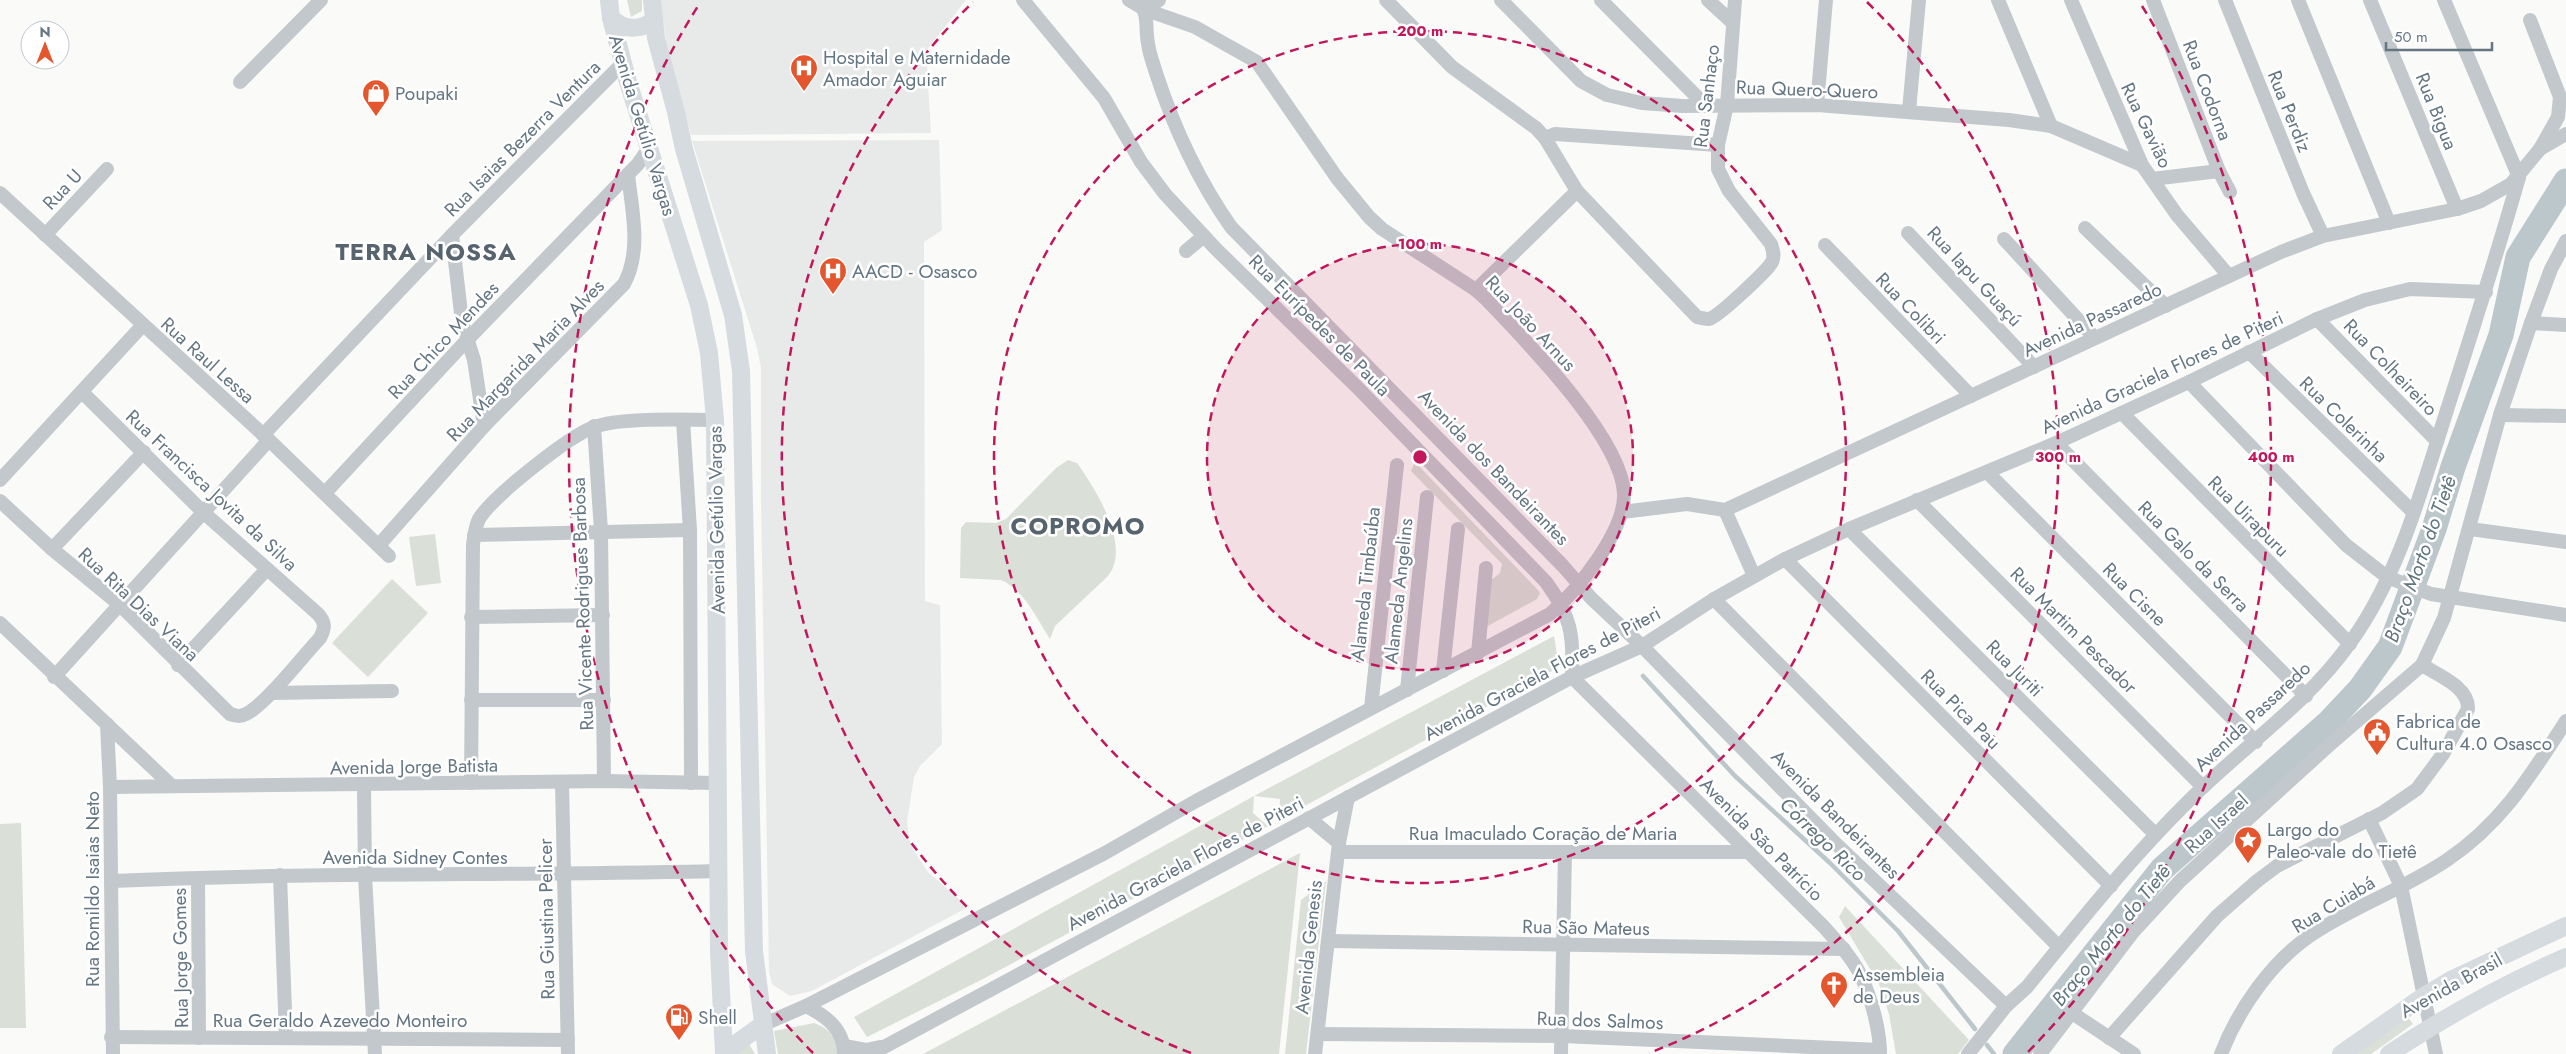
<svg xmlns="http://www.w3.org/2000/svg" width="2566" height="1054" viewBox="0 0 2566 1054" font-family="Jost,sans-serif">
<rect width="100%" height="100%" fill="#fafaf8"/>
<g fill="#e8e9e9">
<polygon points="660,0 966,0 926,51 931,133 691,135 667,47"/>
<polygon points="939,140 942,230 924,242 925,601 940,605 942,744 920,766 914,777 907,822 909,838 914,851 928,872 968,907 812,991 790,996 772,984 769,972 761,500 761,368 757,348 692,141"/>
</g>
<g fill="#dadfd7">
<polygon points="627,0 642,0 642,11 631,17"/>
<path d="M 1068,460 L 1077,463 C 1095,488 1133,548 1107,577 L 1055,626 L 1050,639 C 1037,619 1024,590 1001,580 L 960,578 L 961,528 L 966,522 L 996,523 L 1006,519 L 1056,468 Z"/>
<polygon points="1415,462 1537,589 1540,593 1537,599 1486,627 1490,581 1500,573 1502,564 1411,471"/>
<polygon points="435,534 441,583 416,586 409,537"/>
<polygon points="392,579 428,613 368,677 332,643"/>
<polygon points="1554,636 1559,667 1279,820 1280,799 1254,796 1253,813 1268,826 983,979 867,1037 854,1017 1254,796"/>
<polygon points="21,823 26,1028 0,1028 0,824"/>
<polygon points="1300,853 1279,1054 923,1054"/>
<polygon points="1326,881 1306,1054 1285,1054 1301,900"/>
<polygon points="1845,906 1969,1040 1958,1054 1896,1054 1889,1014 1879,984 1839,917"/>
<polygon points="2407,1016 2413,1024 2371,1054 2355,1054"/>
<path d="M 814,1023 C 831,1029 835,1038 842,1054 L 778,1054 L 774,1031 Z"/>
<polygon points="749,1044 755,1054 736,1054"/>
</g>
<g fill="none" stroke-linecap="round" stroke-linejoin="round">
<g stroke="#bbc7cb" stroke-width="4.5">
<polyline points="1643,676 1735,776 1830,863 1898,931 1975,1029"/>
<polyline points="1987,1045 1994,1054"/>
</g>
<polyline stroke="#bbc7cb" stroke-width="25" points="2015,1054 2162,869 2328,723 2360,689 2390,647 2434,529 2453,467 2501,335 2518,257 2566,181"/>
<g stroke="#c3c8cc" stroke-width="14">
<path d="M 1023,0 L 1104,98 L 1141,162 L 1165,194 L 1216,249 L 1358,388 L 1546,582 C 1571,616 1574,635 1572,677 L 1824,927 C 1837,942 1852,957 1861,976 C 1871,998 1880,1029 1880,1054"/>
<path d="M 1386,0 L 1452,67 L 1536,128 L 1545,138 L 1577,191 L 1697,317 C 1701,318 1705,319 1709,319 C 1718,317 1767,271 1772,262 C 1775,256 1773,250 1771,244 L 1729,191 L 1718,169 L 1718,145 L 1727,105 L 1735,0"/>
<polyline points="1501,0 1581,81 1607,95 1642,103 1683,106 1817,105 2009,120 2051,126 2142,165"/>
<polyline points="1601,0 1706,106"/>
<polyline points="1708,0 1732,22"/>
<polyline points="1998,0 2051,126"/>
<polyline points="2071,0 2142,165 2177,215 2229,276"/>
<polyline points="2153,0 2219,171 2230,192"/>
<polyline points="2225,0 2303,193 2323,236"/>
<polyline points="2298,0 2389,223"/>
<polyline points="2370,0 2457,209"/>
<polyline points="2444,0 2519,177"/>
<path d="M 1140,3 C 1149,14 1145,30 1148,43 C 1149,53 1153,63 1156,73 C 1174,128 1198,180 1231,227 L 1563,566 L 1591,598 L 1642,646 L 1832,840 L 2006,1006"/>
<polyline points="1146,10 1159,0"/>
<polyline points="2530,20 2560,97 2558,117 2540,149"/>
<polyline points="240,82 321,0"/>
<polyline points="1817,105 1826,0"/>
<polyline points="1909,111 1919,0"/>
<polyline points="1545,138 1555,134 1718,145"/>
<polyline points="2152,179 2219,171"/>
<polyline points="0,193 269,440 389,556"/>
<polyline points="2085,228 2166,306"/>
<polyline points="1908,233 2034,367"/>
<polyline points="45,235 107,169"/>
<polyline points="452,235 462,322 474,360 484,426"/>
<polyline points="2004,239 2094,337"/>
<polyline points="1825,245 1971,396"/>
<polyline points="1186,251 1204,236"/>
<polyline points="1476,290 1577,191"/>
<polyline points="2317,319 2437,441"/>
<polyline points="2531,323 2566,325"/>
<polyline points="2249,352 2413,512"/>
<polyline points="2189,382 2346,545 2387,577 2431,594 2566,615"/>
<polyline points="2122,413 2350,644"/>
<polyline points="2500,415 2566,416"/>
<polyline points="683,420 690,530 691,783"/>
<polyline points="594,426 601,531 604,781"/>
<polyline points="263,435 452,235 623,63"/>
<polyline points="2056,443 2306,696"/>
<polyline points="1988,473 2256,742"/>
<polyline points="0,480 142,326"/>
<polyline points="325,493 467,340 638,164 649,148"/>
<polyline points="1917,500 2203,787"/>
<path d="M 0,501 L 52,549 L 119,604 L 230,714 C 236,716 240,717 246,714 C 266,704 303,656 320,638 C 325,628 326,623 318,614 L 203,512 L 82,392"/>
<polyline points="1725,510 1754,576"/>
<polyline points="1622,512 1687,504 1725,510 2281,252 2323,236 2457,209 2481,201 2511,184 2540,149 2566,134"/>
<polyline points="1849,529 2155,834"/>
<polyline points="2470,529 2566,542"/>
<polyline points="474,535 690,530"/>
<path d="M 379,545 L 484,426 L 624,284 C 642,251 632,210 628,175"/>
<polyline points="52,549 144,452"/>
<polyline points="1785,559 2111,886"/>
<polyline points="1714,599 2059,947"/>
<polyline points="471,617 603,615"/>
<polyline points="0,623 172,786"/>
<polyline points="1478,653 1486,568"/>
<polyline points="178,665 267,569"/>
<polyline points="1443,671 1458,529"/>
<polyline points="54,677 269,440"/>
<polyline points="1407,690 1427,497"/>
<polyline points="271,693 392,691"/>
<polyline points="471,700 604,700"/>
<polyline points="1371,708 1397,465"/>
<polyline points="107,724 110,787 113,1054"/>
<path d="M 471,783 L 473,545 C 474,537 475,527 479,519 C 492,497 569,436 594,427 C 621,417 684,420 715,420"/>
<polyline points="562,783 568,1054"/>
<polyline points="364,786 365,876 375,1054"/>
<polyline points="110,787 604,781 717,783"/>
<polyline points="1309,818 1339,843"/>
<polyline points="2369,819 2401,886 2436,1054"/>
<polyline points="1338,852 1748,852"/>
<polyline points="280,875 286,1038"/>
<polyline points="198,878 199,1038"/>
<path d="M 112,881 C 314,872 516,876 719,871"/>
<polyline points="1328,941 1844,949"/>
<path d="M 806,1006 C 826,1016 844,1029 844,1054"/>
<polyline points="2072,1013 2134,1054"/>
<path d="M 762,1025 L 806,1006 L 1105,853 L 1196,801 L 1550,614 C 1578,590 1626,530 1624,493 C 1621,437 1525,340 1486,299 L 1476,290 L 1382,229 L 1369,217 L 1337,178 L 1257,62 L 1195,27 L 1146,10 L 1129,0"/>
<polyline points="1318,1034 1562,1036 1880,1050"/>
<polyline points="111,1037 568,1040"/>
<path d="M 2109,1038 L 2217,916 L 2257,881 L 2277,866 L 2382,813 L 2417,789 L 2443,754 L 2468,709 C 2469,687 2438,675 2422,665"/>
<polyline points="844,1046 866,1050 880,1047"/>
<polyline points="871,1054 1572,677 1642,646 1714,599 1785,559 1849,529 2056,443 2189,382 2317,319 2365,300 2410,289 2486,292"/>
<polyline points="1315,1054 1339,843 1348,797"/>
<polyline points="1561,1054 1565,852"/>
<path d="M 1968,1054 L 2006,1006 L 2027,987 C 2082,919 2137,850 2201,789 C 2251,741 2309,701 2350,643 C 2399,576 2422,488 2447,410 C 2472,332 2497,255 2519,177"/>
<polyline points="2040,1054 2133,932 2180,881 2327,747 2422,665 2444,618 2500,415 2531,323 2551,269 2566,241"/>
<path d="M 2221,1054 C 2238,1010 2271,962 2311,935 C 2354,906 2404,889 2447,860 C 2502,823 2531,775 2566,721"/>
</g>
<g stroke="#d6dbdf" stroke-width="18">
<polyline points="609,0 611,18 628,82 699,305 709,353 715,420 719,951 724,1054"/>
<polyline points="652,0 656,38 676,112 684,149 733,315 741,371 754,951 767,1054"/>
<path d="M 611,18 C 625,30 637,31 654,21"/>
<polyline points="724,1052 762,1025"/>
<polyline points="2341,1054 2424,996 2451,980 2566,926"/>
<path d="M 2389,1054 C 2446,1016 2504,984 2566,957"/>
</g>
</g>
<circle cx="1420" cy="457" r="213" fill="#c2185b" fill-opacity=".12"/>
<g fill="none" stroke="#c2185b" stroke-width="2.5" stroke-dasharray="9 6">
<circle cx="1420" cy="457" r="213"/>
<circle cx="1420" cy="457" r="426"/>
<path d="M1191 1053A638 638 0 0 1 973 2M1867 2A638 638 0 0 1 1649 1053"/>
<path d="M813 1053A851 851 0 0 1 698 6M2142 6A851 851 0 0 1 2027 1053"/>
</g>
<defs>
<g id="hospital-pin" transform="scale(1.4375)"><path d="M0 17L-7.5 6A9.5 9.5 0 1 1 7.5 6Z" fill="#e4572e" stroke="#fff"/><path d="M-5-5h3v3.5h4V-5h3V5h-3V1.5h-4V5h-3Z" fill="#fff"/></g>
<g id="shop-pin" transform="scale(1.4375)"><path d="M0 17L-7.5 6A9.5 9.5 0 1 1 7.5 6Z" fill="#e4572e" stroke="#fff"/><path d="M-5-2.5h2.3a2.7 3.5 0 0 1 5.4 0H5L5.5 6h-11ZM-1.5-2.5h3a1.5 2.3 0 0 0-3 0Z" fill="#fff"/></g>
<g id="civic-pin" transform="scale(1.4375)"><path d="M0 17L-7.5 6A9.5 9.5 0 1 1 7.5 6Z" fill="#e4572e" stroke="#fff"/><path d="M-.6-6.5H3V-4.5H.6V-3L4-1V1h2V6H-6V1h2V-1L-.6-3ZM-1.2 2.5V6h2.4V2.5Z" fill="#fff"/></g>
<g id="sight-pin" transform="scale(1.4375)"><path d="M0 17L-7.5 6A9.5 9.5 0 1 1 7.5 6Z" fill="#e4572e" stroke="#fff"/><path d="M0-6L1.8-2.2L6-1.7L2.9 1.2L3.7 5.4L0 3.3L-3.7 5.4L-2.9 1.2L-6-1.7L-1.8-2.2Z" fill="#fff"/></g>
<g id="church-pin" transform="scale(1.4375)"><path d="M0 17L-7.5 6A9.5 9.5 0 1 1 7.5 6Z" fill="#e4572e" stroke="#fff"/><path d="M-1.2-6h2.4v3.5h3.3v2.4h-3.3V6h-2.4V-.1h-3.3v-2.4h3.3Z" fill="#fff"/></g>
<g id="fuel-pin" transform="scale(1.4375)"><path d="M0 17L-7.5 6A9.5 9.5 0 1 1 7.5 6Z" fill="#e4572e" stroke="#fff"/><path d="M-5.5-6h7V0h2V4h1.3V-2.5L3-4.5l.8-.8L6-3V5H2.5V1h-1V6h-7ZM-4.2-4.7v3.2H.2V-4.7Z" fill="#fff"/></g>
</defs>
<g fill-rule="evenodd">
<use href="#hospital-pin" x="804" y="68"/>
<use href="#shop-pin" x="376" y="93"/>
<use href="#hospital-pin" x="833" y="271"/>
<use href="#civic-pin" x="2377" y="732"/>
<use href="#sight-pin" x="2248" y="840"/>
<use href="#church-pin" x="1834" y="985"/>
<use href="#fuel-pin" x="679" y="1017"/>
</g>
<g text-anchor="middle" stroke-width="5" stroke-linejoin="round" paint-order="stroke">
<g font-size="19" fill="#657683" stroke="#fff" text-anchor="start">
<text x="823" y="64">Hospital e Maternidade<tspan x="823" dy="22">Amador Aguiar</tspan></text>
<text x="395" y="100">Poupaki</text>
<text x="852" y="278">AACD - Osasco</text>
<text x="2396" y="728">Fabrica de<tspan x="2396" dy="22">Cultura 4.0 Osasco</tspan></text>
<text x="2267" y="836">Largo do<tspan x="2267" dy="22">Paleo-vale do Tietê</tspan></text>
<text x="1853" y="981">Assembleia<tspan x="1853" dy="22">de Deus</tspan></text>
<text x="698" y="1024">Shell</text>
</g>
<g font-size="19" fill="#657683" stroke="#fff">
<text transform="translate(1807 89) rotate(2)" y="7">Rua Quero-Quero</text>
<text transform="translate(2208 90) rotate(69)" y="7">Rua Codorna</text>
<text transform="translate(1706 96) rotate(-83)" y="7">Rua Sanhaço</text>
<text transform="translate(2290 111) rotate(68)" y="7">Rua Perdiz</text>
<text transform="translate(2437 111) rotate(68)" y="7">Rua Bigua</text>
<text transform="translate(643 125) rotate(73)" y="7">Avenida Getúlio Vargas</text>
<text transform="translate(2147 125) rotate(64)" y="7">Rua Gavião</text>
<text transform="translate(522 138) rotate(-45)" y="7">Rua Isaias Bezerra Ventura</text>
<text transform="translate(62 189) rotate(-47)" y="7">Rua U</text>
<text transform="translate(1975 276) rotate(47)" y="7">Rua Iapu Guaçú</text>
<text transform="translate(1911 308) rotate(46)" y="7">Rua Colibri</text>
<text transform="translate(2092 319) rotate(-25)" y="7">Avenida Passaredo</text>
<text transform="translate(1531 323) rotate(47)" y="7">Rua João Arnus</text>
<text transform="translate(1320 325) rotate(45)" y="7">Rua Eurípedes de Paula</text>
<text transform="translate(443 340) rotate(-47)" y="7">Rua Chico Mendes</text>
<text transform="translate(208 360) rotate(42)" y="7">Rua Raul Lessa</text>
<text transform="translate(525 360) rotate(-46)" y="7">Rua Margarida Maria Alves</text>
<text transform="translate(2391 367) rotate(46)" y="7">Rua Colheireiro</text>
<text transform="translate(2162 372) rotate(-25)" y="7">Avenida Graciela Flores de Piteri</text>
<text transform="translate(2344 419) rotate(44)" y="7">Rua Colerinha</text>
<text transform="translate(1494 467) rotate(46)" y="7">Avenida dos Bandeirantes</text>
<text transform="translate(212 490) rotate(43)" y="7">Rua Francisca Jovita da Silva</text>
<text transform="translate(2249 516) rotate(45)" y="7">Rua Uirapuru</text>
<text transform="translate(716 520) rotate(-91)" y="7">Avenida Getúlio Vargas</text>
<text transform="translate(2194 556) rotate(45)" y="7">Rua Galo da Serra</text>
<text transform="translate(1365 584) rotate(-84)" y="7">Alameda Timbaúba</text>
<text transform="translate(1398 591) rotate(-84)" y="7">Alameda Angelins</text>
<text transform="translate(2135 594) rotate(45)" y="7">Rua Cisne</text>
<text transform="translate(139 604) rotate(43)" y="7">Rua Rita Dias Viana</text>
<text transform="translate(582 604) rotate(-92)" y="7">Rua Vicente Rodrigues Barbosa</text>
<text transform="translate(2074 630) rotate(45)" y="7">Rua Martim Pescador</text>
<text transform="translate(2015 668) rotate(45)" y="7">Rua Juriti</text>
<text transform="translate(1542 673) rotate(-28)" y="7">Avenida Graciela Flores de Piteri</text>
<text transform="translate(1961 709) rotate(45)" y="7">Rua Pica Pau</text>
<text transform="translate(2252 716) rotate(-43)" y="7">Avenida Passaredo</text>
<text transform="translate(414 766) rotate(-1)" y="7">Avenida Jorge Batista</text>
<text transform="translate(1836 814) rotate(45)" y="7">Avenida Bandeirantes</text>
<text transform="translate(2216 823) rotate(-42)" y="7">Rua Israel</text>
<text x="1543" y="840">Rua Imaculado Coração de Maria</text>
<text transform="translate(1762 839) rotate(45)" y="7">Avenida São Patrício</text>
<text x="415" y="864">Avenida Sidney Contes</text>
<text transform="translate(1185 863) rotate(-28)" y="7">Avenida Graciela Flores de Piteri</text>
<text transform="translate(92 889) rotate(-90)" y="7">Rua Romildo Isaias Neto</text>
<text transform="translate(2333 904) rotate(-31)" y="7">Rua Cuiabá</text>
<text transform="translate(546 919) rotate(-91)" y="7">Rua Giustina Pelicer</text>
<text transform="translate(1586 927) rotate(1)" y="7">Rua São Mateus</text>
<text transform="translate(1308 947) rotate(-84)" y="7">Avenida Genesis</text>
<text transform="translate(180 958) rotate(-91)" y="7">Rua Jorge Gomes</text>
<text transform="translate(2451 985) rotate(-29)" y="7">Avenida Brasil</text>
<text x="340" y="1027">Rua Geraldo Azevedo Monteiro</text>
<text transform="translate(1600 1020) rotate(2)" y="7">Rua dos Salmos</text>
</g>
<g font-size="20" font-style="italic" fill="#60757c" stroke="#fff">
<text transform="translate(2420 559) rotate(-70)" y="7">Braço Morto do Tietê</text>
<text transform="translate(1823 839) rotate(44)" y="7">Córrego Rico</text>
<text transform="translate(2111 935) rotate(-51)" y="7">Braço Morto do Tietê</text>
</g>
<g font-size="24" font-weight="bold" letter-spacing="1" fill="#57646e" stroke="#fff">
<text x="426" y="260">TERRA NOSSA</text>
<text x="1078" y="534">COPROMO</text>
</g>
</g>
<circle cx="1420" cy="457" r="8" fill="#c2185b" stroke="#fff" stroke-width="2.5"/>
<g font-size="15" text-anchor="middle" font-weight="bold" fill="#c2185b" stroke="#fff" stroke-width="5" stroke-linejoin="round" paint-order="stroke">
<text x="1420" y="36">200 m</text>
<text x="1420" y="249">100 m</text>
<text x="2058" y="462">300 m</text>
<text x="2271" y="462">400 m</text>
</g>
<g transform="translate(45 45)"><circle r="24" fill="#ffffff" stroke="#c1c8cd"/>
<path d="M0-4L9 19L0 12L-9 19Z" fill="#e4572e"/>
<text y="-8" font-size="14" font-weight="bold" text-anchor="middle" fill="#657683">N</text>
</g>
<path d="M2386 42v8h106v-8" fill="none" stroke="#657683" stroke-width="2.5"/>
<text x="2394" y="42" font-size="15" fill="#657683" stroke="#ffffff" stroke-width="4" paint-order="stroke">50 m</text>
</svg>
